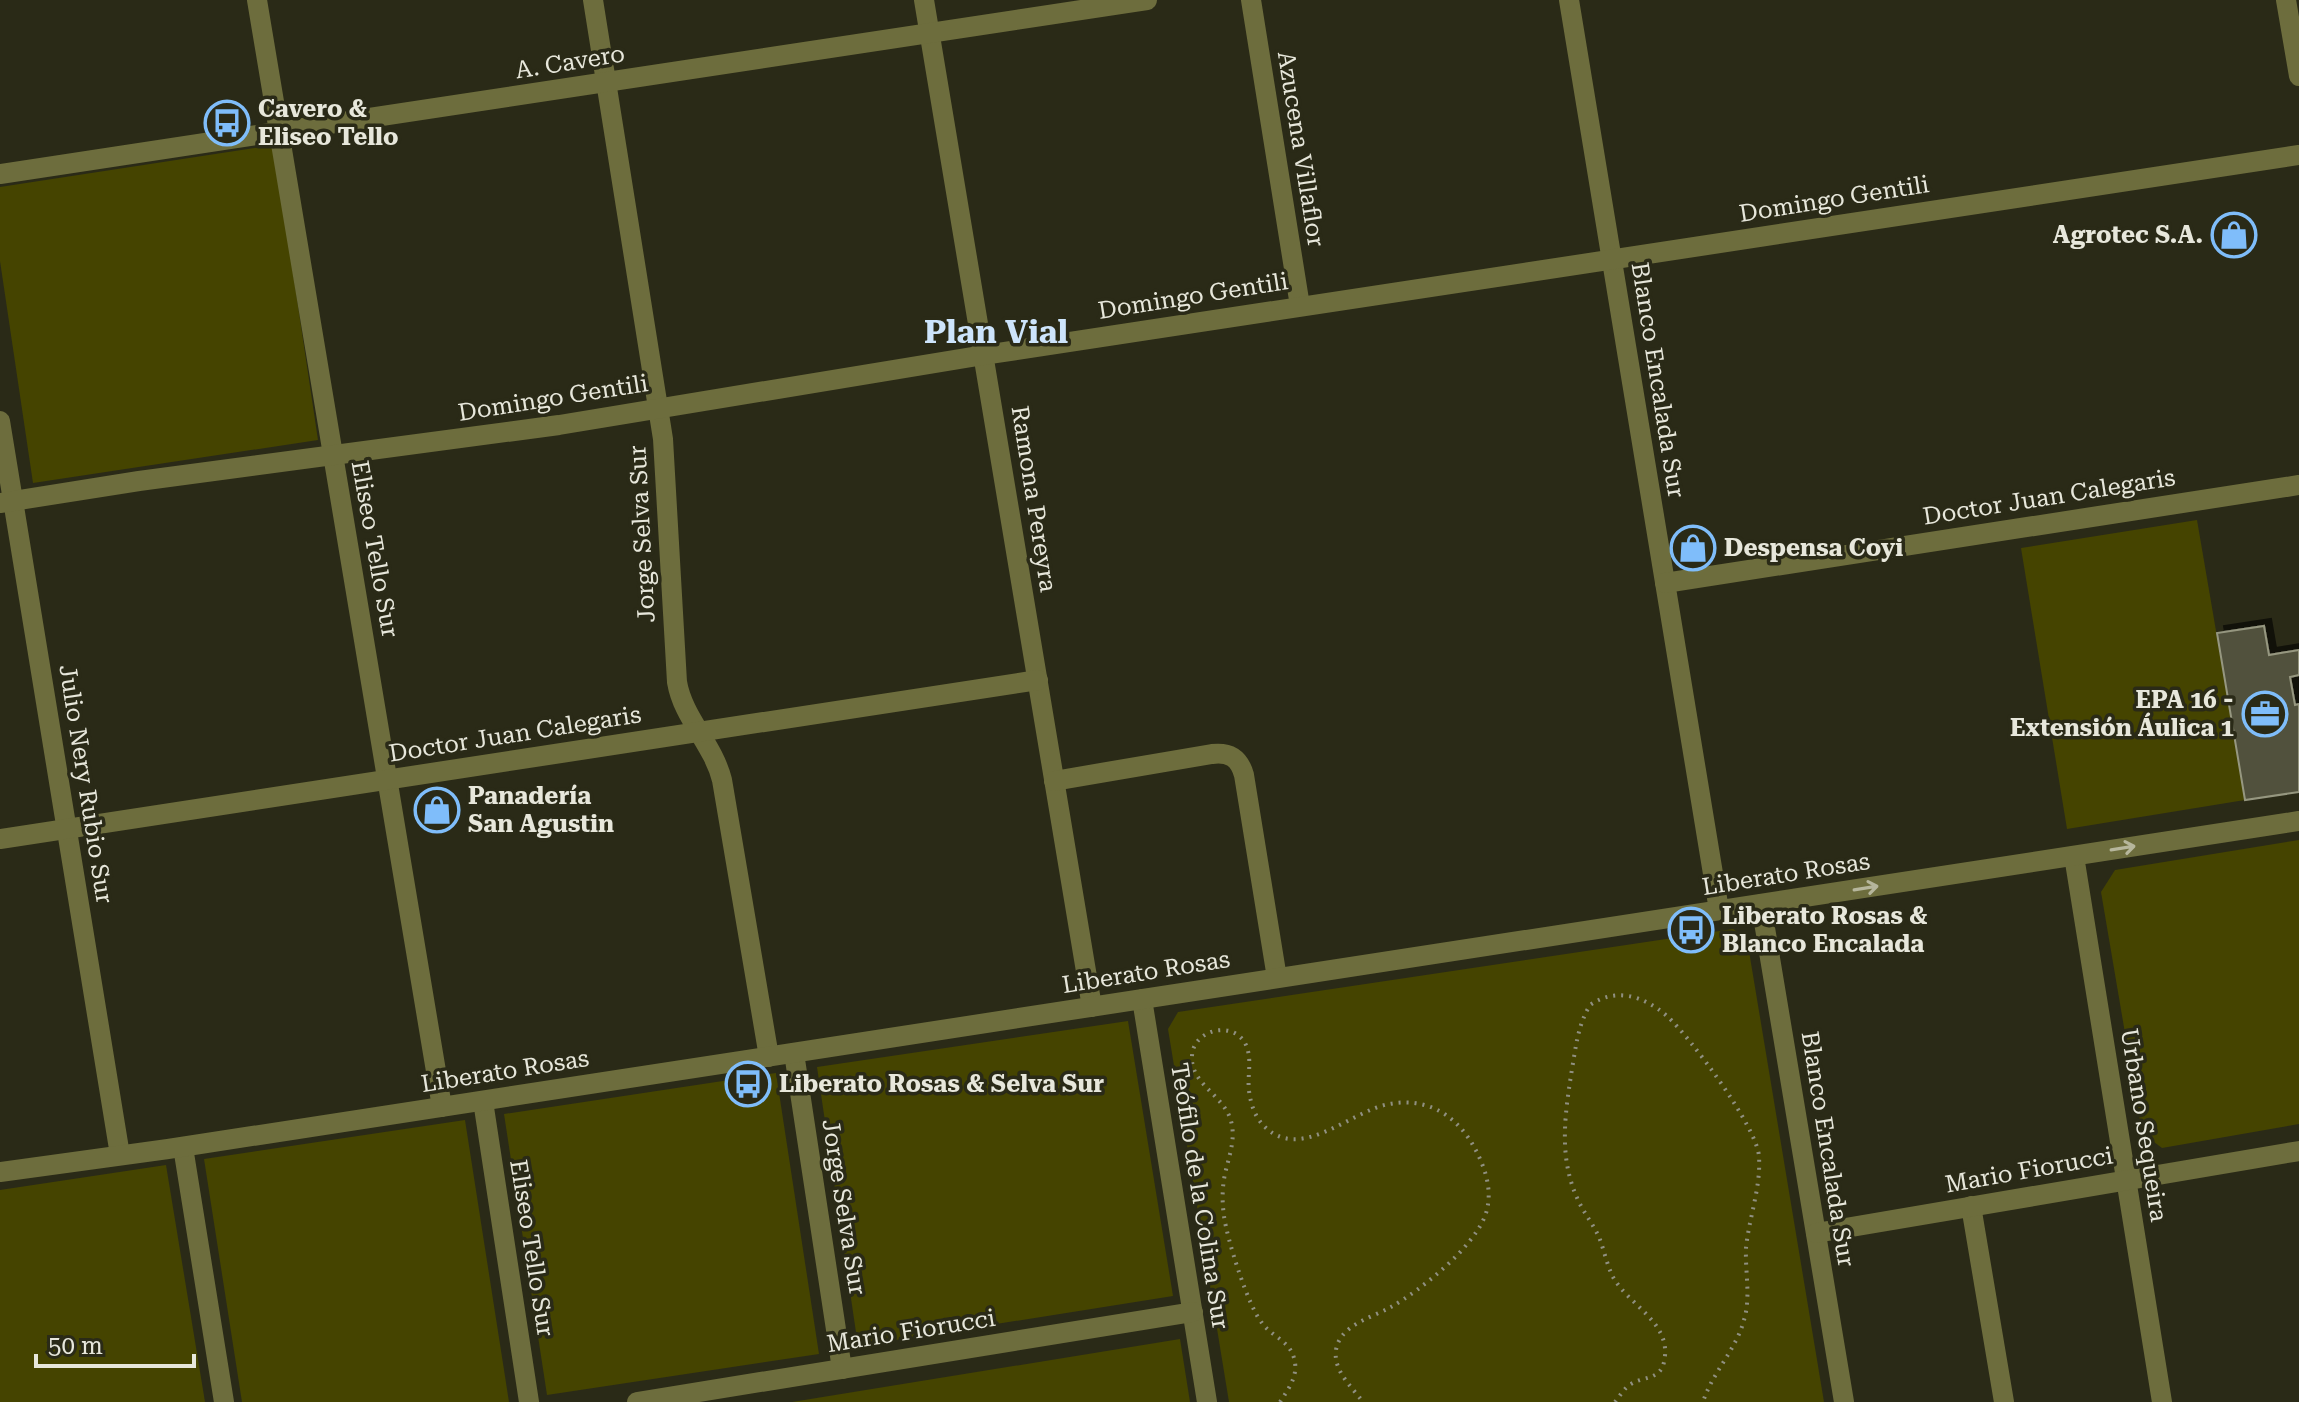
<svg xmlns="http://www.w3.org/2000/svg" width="2299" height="1402" viewBox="0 0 2299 1402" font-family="'Roboto Serif',serif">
<defs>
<filter id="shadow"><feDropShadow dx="7" dy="-7" stdDeviation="0" flood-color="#0009"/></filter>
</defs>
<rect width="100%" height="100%" fill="#2a2a17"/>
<g fill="#454400">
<polygon points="274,145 318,440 33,483 0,261 0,187"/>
<polygon points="2197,520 2245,800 2067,829 2021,548"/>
<polygon points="2299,840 2299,1124 2162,1148 2142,1133 2101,892 2115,870"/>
<polygon points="1733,929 1747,939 1824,1402 1229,1402 1168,1029 1178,1012"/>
<polygon points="1128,1021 1173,1296 858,1346 817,1067"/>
<polygon points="776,1073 819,1354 547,1395 504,1114"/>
<polygon points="465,1120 509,1402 242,1402 204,1159"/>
<polygon points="166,1165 205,1402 0,1402 0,1190"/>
<polygon points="1180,1339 1190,1402 792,1402"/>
</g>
<polygon fill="#51513c" stroke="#969780" stroke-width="2" filter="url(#shadow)" points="2264,626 2269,655 2299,650 2299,675 2290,677 2295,705 2299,704 2299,792 2245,800 2217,633"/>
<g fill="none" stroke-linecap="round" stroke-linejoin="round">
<g stroke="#909080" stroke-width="4" stroke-dasharray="2 6" stroke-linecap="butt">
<path d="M 1280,1402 C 1289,1388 1299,1375 1294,1358 C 1289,1340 1272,1337 1262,1323 C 1248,1306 1227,1239 1224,1216 C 1222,1202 1222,1188 1225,1174 C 1229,1156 1236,1139 1231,1121 C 1224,1095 1190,1084 1192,1056 C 1193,1030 1232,1020 1245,1043 C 1253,1058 1247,1075 1249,1091 C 1251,1105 1255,1118 1266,1128 C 1302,1161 1351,1111 1389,1104 C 1438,1095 1469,1127 1484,1169 C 1489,1184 1491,1200 1485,1216 C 1472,1249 1421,1290 1391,1307 C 1371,1318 1340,1325 1336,1350 C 1333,1371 1352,1387 1363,1402"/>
<path d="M 1615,1402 C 1620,1396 1624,1388 1631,1384 C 1644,1376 1660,1380 1664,1362 C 1673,1323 1629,1306 1613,1277 C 1607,1265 1604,1250 1599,1237 C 1593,1224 1584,1213 1578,1200 C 1558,1157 1565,1114 1572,1069 C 1576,1046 1578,1025 1590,1005 C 1616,987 1644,996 1667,1016 C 1690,1037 1758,1128 1759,1157 C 1761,1187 1749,1218 1746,1248 C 1745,1272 1751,1297 1744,1320 C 1736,1350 1712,1373 1703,1402"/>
</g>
<g stroke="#6d6d3d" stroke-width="20">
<polyline points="257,0 442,1107"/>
<path d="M 593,0 L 663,439 L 677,682 C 683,718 713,744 722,780 L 769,1057"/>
<polyline points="924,0 1092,1007"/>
<polyline points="1251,0 1300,306"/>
<polyline points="1569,0 1719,910"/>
<polyline points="2286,0 2299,76"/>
<polyline points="0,174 1147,0"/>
<polyline points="0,421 120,1155"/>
<polyline points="0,503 139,481 559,425 984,355 2299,155"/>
<polyline points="1665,583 2299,485"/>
<path d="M 1054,781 L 1212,754 C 1229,752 1239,757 1244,775 L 1277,978"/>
<polyline points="0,839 1038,680"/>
<polyline points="2074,856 2162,1402"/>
<polyline points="1761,904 1844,1402"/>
<polyline points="1142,999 1207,1402"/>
<polyline points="794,1053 842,1369"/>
<polyline points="483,1101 529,1402"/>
<polyline points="183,1147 224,1402"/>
<polyline points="0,1172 168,1149 2299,821"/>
<polyline points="1971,1206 2004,1402"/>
<polyline points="1816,1233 2299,1151"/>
<polyline points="637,1402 1193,1312"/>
</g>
</g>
<defs><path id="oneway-shaft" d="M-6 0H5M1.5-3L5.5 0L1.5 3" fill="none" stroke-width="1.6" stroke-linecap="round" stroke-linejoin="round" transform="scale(2)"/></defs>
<g stroke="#b6b69c">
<use href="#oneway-shaft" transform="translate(2123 848) rotate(-9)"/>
<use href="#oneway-shaft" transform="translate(1866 888) rotate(-9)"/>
</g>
<defs>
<g id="bus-ring" transform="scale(2.3)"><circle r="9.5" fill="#2a2a17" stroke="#7fbdfa" stroke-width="1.5"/><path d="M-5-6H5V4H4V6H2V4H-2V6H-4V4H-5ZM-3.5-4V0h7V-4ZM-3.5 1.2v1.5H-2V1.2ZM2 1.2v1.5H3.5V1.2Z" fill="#7fbdfa"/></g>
<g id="shop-ring" transform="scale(2.3)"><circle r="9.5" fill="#2a2a17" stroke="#7fbdfa" stroke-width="1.5"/><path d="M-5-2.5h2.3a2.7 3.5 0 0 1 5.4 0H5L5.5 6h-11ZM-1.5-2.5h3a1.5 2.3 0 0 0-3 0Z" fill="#7fbdfa"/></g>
<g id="office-ring" transform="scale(2.3)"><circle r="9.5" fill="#2a2a17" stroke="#7fbdfa" stroke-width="1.5"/><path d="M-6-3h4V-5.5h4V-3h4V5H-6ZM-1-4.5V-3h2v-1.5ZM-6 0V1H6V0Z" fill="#7fbdfa"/></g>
</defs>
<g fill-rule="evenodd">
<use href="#bus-ring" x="227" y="123"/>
<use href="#shop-ring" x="2234" y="235"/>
<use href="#shop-ring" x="1693" y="548"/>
<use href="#office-ring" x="2265" y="714"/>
<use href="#shop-ring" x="437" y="810"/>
<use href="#bus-ring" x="1691" y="930"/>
<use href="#bus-ring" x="748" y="1084"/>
</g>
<g text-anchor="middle" stroke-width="7" stroke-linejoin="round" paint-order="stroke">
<g font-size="24" fill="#e7e7db" stroke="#2a2a17">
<text transform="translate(570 62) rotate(-9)" y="8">A. Cavero</text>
<text transform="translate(1301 149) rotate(81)" y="8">Azucena Villaflor</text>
<text transform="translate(1834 199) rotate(-9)" y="8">Domingo Gentili</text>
<text transform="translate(1193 296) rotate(-9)" y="8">Domingo Gentili</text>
<text transform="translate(1658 380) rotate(81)" y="8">Blanco Encalada Sur</text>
<text transform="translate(553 398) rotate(-9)" y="8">Domingo Gentili</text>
<text transform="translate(2049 497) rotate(-9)" y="8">Doctor Juan Calegaris</text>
<text transform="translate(1034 499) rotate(81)" y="8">Ramona Pereyra</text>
<text transform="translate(642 534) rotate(-93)" y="8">Jorge Selva Sur</text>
<text transform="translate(375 549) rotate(80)" y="8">Eliseo Tello Sur</text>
<text transform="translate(515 734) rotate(-9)" y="8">Doctor Juan Calegaris</text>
<text transform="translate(86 784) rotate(81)" y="8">Julio Nery Rubio Sur</text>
<text transform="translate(1786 874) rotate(-9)" y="8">Liberato Rosas</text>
<text transform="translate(1146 972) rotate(-9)" y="8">Liberato Rosas</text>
<text transform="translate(505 1071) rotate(-9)" y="8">Liberato Rosas</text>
<text transform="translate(2144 1125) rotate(81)" y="8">Urbano Sequeira</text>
<text transform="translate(1828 1149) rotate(81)" y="8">Blanco Encalada Sur</text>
<text transform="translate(2029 1170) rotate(-10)" y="8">Mario Fiorucci</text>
<text transform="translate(1200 1196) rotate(81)" y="8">Teófilo de la Colina Sur</text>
<text transform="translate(844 1207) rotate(81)" y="8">Jorge Selva Sur</text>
<text transform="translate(532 1248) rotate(81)" y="8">Eliseo Tello Sur</text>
<text transform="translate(911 1331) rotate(-9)" y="8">Mario Fiorucci</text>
</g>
<g font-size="24" font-weight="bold" fill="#e7e7db" stroke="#2a2a17" text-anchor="start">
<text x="258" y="117">Cavero &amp;<tspan x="258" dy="28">Eliseo Tello</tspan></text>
<text x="2203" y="243" text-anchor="end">Agrotec S.A.</text>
<text x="1724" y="556">Despensa Coyi</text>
<text x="2234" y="708" text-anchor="end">EPA 16 -<tspan x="2234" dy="28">Extensión Áulica 1</tspan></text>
<text x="468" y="804">Panadería<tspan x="468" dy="28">San Agustin</tspan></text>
<text x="1722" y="924">Liberato Rosas &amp;<tspan x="1722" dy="28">Blanco Encalada</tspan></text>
<text x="779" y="1092">Liberato Rosas &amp; Selva Sur</text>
</g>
<g font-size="32" font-weight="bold" fill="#cde4fb" stroke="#2a2a17">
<text x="996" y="343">Plan Vial</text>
</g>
</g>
<path d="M36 1354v12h158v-12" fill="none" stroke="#e7e7db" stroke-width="4"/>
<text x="48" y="1354" font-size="24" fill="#e7e7db" stroke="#2a2a17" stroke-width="6" paint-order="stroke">50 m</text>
</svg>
